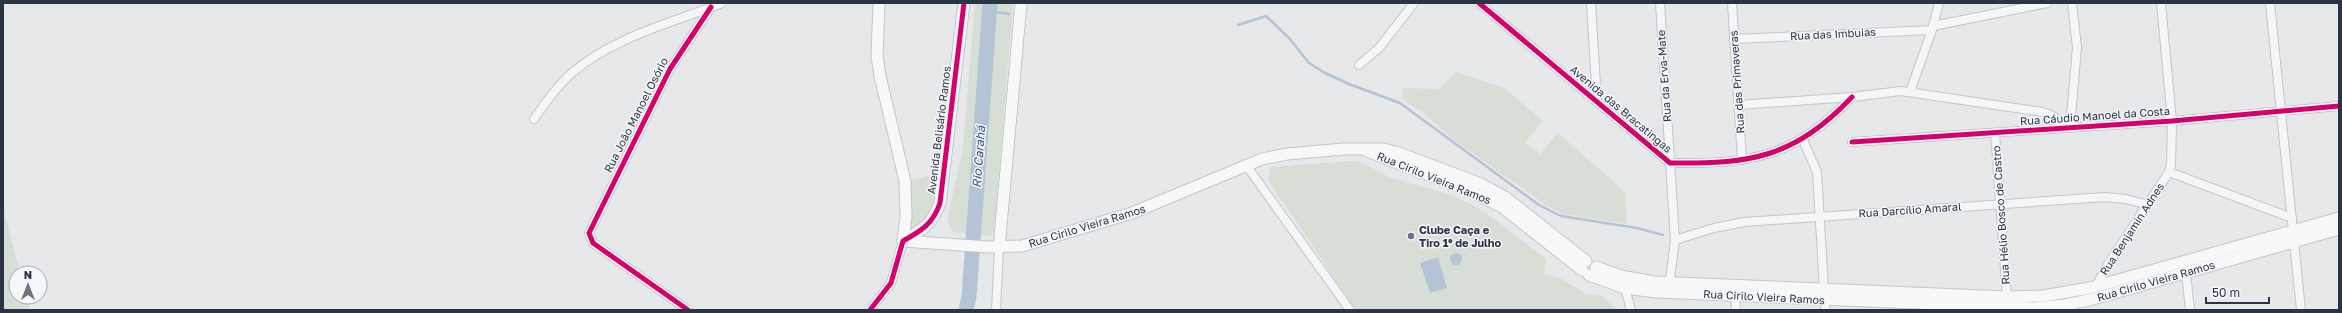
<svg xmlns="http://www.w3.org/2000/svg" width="2342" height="313" viewBox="0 0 2342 313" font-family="'Golos Text',sans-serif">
<rect width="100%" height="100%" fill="#e6e8ea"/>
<g fill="#d6ded6">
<polygon points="975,3 1013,3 994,231 990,236 953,232 947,220 963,148"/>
<polygon points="1457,72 1504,88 1543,121 1525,142 1540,154 1558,133 1625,192 1627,224 1563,214 1547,206 1453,139 1424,113 1402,99 1403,88 1438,89"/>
<polygon points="1352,161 1359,161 1391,178 1452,195 1485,212 1546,259 1544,274 1560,278 1586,294 1602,296 1617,310 1356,310 1268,180 1270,167"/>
<polygon points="946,172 936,214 903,241 905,181"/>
<polygon points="3,207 20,273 16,273 16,297 26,297 29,310 3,310"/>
</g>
<g fill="#b4c4d5">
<circle cx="1456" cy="259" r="6"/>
<polygon points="1438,257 1447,288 1430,293 1420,263"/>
</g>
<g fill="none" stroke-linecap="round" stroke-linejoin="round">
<g stroke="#b4c4d5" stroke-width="2.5">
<polyline points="990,11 1009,14"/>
<polyline points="1238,25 1266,16 1289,38 1309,63 1325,73 1349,84 1400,103 1539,205 1561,216 1637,228 1663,235"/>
</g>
<polyline stroke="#b4c4d5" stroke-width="15" points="966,310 969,297 990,3"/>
<g stroke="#c4c6c8" stroke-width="10">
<g id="street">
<path d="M 1479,3 L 1670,163 C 1751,164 1794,158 1852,97"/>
<polyline points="1591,3 1597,102"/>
<polyline points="1660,3 1675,240 1669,287"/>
<polyline points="1732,3 1742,160"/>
<polyline points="2270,3 2293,231"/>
<polyline points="1933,26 2047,3"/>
<polyline points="1734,39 1932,30"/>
<polyline points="1359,65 1379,48 1414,3"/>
<polyline points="1910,92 1932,30 1939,3"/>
<polyline points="1739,105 1852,97 1901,91 2042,112 2051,115 2070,128"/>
<path d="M 534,119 C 546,102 558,85 573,72 C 616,36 672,23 722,3"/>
<polyline points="2070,128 2077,47 2072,3"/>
<polyline points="1995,133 2007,297"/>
<polyline points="1803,140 1817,172 1824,289"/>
<polyline points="1852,142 2172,121 2339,106"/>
<polyline points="1246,165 1350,310"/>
<polyline points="2169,172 2292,218"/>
<polyline points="1675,240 1714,228 1744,222 2105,197 2126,199 2148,205"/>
<polyline points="2294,242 2301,310"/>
<polyline points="2186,273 2190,310"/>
<polyline points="2096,287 2105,269 2169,172 2171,165 2172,121 2161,3"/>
<polyline points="1625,288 1631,310"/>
<polyline points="1735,296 1736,310"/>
<polyline points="1825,300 1825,310"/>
<polyline points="688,310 593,243 589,233 670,69 711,7"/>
<polyline points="870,310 891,283 903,241"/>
<polyline points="996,310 999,248"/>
</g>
</g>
<g stroke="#c4c6c8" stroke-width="13">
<g id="secondary">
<polyline points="879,3 877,56 880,76 905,181 906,217 903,241 989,247 1022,246 1132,213 1262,159 1287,154 1344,149 1383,149 1396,152 1481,184 1505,197 1586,261"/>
<polyline points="1367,151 1470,191 1502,207 1582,270"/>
<path d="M 903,241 C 921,231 933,224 940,203 L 964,3"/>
<polyline points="999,248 1021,3"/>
<polyline points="1596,267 1621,276 1654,282 2007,297 2043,296 2090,288 2339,218"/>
<polyline points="1589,275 1625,288 1656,292 2034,308 2065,305 2093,299 2339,229"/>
</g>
</g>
<use href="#street" stroke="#f5f6f7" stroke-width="8"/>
<use href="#secondary" stroke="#f8f8f8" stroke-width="11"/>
<g stroke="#f4f6f9" stroke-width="8">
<g id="cycleway">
<path d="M 1479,3 L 1670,163 C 1751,164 1794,158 1852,97"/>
<polyline points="1852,142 2172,121 2339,106"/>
<polyline points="688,310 593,243 589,233 670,69 711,7"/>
<path d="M 870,310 L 891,283 L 903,241 C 921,231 933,224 940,203 L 964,3"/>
</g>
</g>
<use href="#cycleway" stroke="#d6006c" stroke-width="5"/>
</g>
<circle fill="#6c737f" stroke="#f4f6f9" stroke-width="1.5" cx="1411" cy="236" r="4"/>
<g text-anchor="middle" stroke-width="3" stroke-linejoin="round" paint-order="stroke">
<g font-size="11" fill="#2b3445" stroke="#f4f6f9">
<text transform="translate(1833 34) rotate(-3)" y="4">Rua das Imbuias</text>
<text transform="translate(1664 76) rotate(-94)" y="4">Rua da Erva-Mate</text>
<text transform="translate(1737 82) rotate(-94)" y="4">Rua das Primaveras</text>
<text transform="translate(1621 109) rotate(40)" y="4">Avenida das Bracatingas</text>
<text transform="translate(636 115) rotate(-63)" y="4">Rua João Manoel Osório</text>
<text transform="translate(2095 116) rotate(-4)" y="4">Rua Cáudio Manoel da Costa</text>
<text transform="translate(939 130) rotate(-83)" y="4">Avenida Belisário Ramos</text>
<text transform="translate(1434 178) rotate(22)" y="4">Rua Cirilo Vieira Ramos</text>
<text transform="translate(1910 210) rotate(-4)" y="4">Rua Darcílio Amaral</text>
<text transform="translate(2001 215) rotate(-94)" y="4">Rua Hélio Bosco de Castro</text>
<text transform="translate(1087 226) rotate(-17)" y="4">Rua Cirilo Vieira Ramos</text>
<text transform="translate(2132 229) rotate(-57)" y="4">Rua Benjamin Adnes</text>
<text transform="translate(2156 281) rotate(-16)" y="4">Rua Cirilo Vieira Ramos</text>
<text transform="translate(1764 297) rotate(3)" y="4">Rua Cirilo Vieira Ramos</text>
</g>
<g font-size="11" font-weight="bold" fill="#2b3445" stroke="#f4f6f9" text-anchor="start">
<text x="1419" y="234">Clube Caça e<tspan x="1419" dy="13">Tiro 1º de Julho</tspan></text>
</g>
<g font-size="12" font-style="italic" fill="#34527a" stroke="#f4f6f9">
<text transform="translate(979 157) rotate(-86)" y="4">Rio Carahá</text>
</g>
</g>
<rect width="2342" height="313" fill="none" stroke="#2b3445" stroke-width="8"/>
<g transform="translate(28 285)"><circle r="19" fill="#f4f6f9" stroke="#a4a8b1"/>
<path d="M0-3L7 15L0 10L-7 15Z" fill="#6c737f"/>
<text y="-6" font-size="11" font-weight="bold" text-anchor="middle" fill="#2b3445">N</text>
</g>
<path d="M2206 297v6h63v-6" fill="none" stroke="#2b3445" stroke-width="2"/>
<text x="2212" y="297" font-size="12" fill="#2b3445" stroke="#f4f6f9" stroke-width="3" paint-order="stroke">50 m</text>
</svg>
